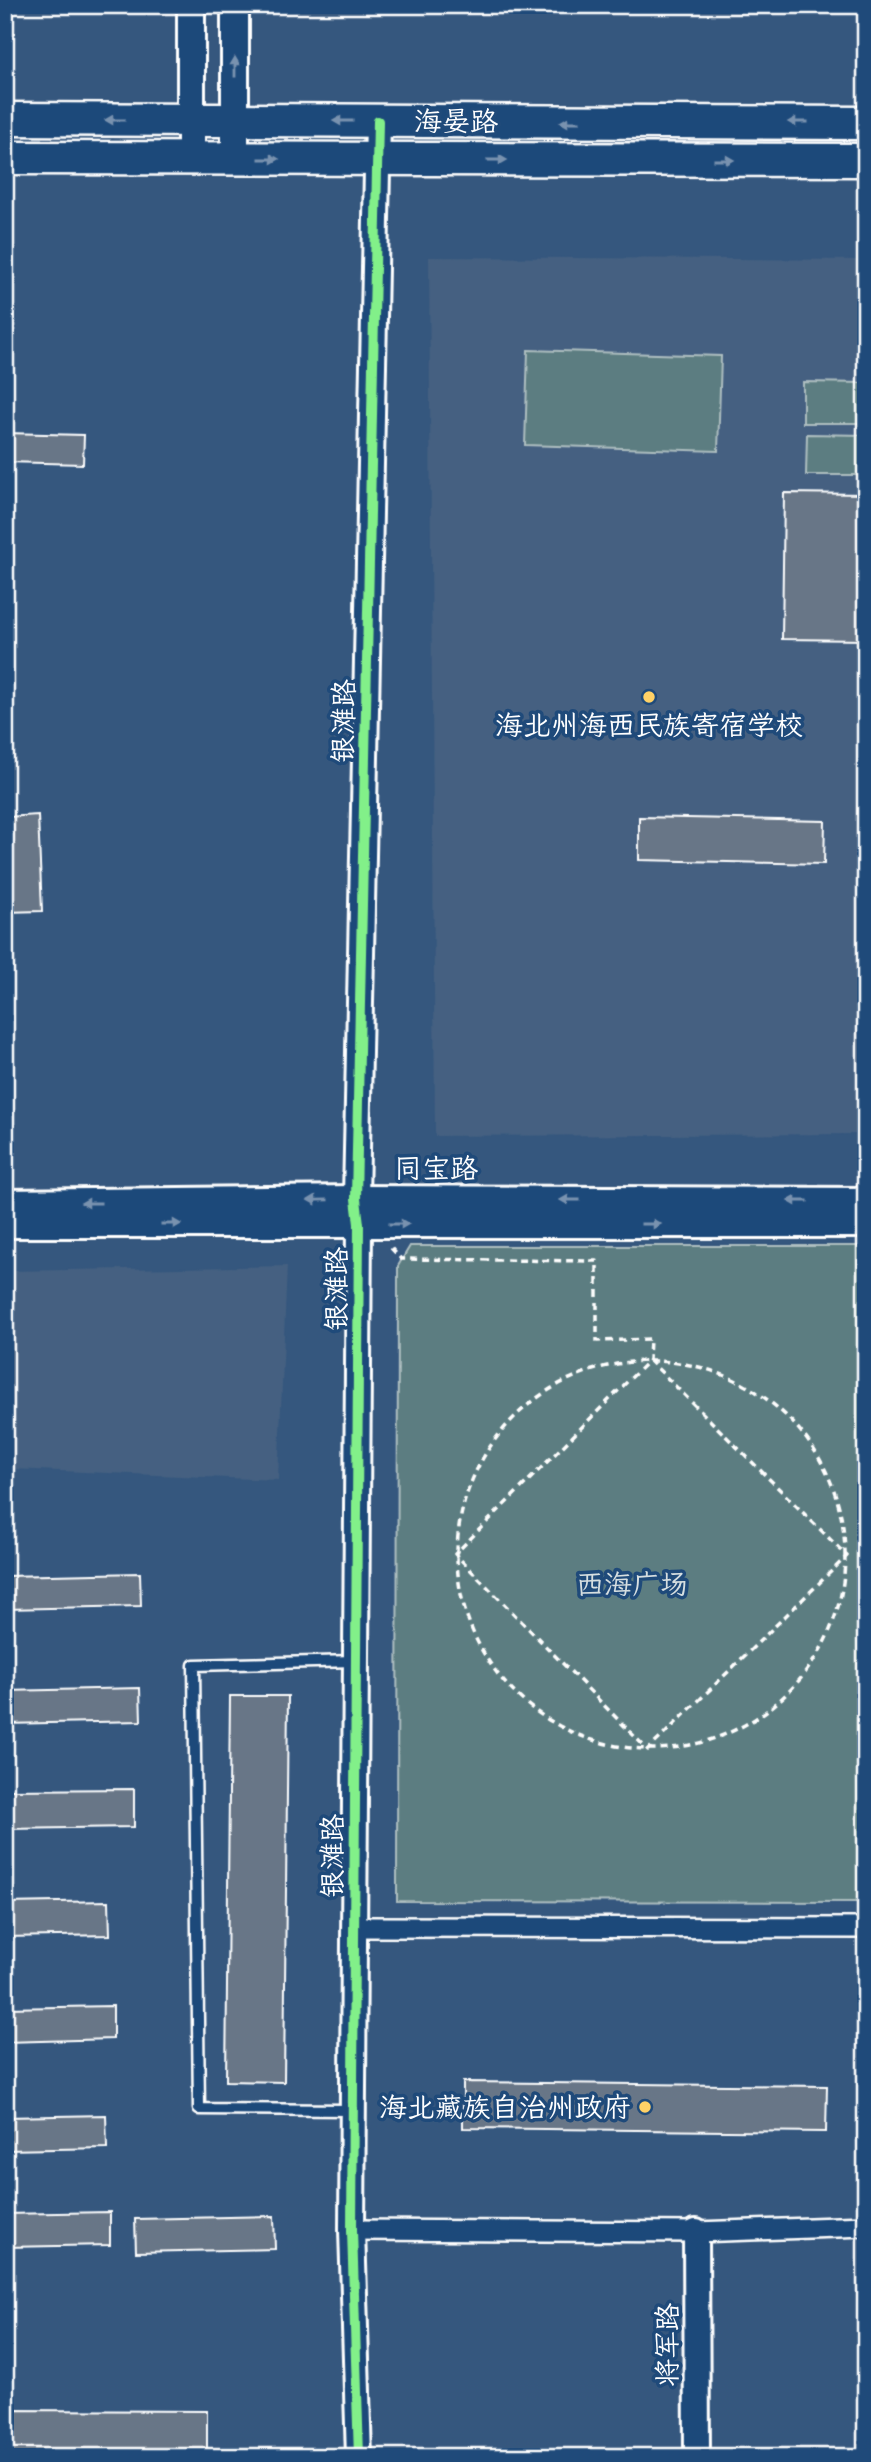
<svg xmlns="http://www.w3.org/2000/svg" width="871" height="2462" viewBox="0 0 871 2462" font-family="Dekko,'LXGW WenKai TC',sans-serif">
<rect width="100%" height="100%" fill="#35577e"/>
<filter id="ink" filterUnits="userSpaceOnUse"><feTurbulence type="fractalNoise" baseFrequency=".0143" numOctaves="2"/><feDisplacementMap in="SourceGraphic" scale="14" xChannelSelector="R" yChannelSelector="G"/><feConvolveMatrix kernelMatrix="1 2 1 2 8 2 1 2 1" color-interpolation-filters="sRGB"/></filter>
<g filter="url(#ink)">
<g fill="#446081">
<polygon points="429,257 866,260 866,1134 435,1136"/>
<polygon points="287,1266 278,1480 12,1469 9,1271"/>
</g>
<g fill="#5c7d81" stroke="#aebec0" stroke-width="2">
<polygon points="528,350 721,356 718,451 525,445"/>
<polygon points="803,382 866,383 866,423 803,423"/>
<polygon points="807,434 866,435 866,475 806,475"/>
<polygon points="410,1246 866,1246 866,1902 397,1901 398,1266"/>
</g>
<g fill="#687687" stroke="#fff" stroke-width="2">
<polygon points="5,433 84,435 83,464 5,462"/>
<polygon points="784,493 866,494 866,640 782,639"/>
<polygon points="38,815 42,911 5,912 5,817"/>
<polygon points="639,817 825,821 824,864 639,860"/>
<polygon points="140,1573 141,1606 5,1609 5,1576"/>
<polygon points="140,1688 141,1721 5,1724 5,1691"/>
<polygon points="230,1696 288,1696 284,2082 226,2081"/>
<polygon points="134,1789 134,1827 7,1829 6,1790"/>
<polygon points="109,1901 110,1935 5,1937 5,1903"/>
<polygon points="113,2006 113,2039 5,2042 5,2008"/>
<polygon points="463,2082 827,2086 826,2132 463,2128"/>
<polygon points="106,2115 107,2148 5,2150 5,2117"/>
<polygon points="110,2212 110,2245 5,2247 5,2214"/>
<polygon points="274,2216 275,2249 136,2252 135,2219"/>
<polygon points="5,2410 207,2411 207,2457 5,2457"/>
</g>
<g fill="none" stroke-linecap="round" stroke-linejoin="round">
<g stroke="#fff" stroke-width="15">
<polyline id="service" points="351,2110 199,2109 194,1665 355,1661"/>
</g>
<g stroke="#fff" stroke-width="24">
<g id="minor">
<polyline points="354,1927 866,1928"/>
<polyline points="352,2230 696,2232 866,2226"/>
</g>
</g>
<g stroke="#fff" stroke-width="30">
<g id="tertiary">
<polyline points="696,2232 697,2457"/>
<polyline points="359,2457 352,2230 359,1224 356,1199 378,121"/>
</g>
</g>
<g stroke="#fff" stroke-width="32">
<g id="secondary">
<polyline points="191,5 191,159"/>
<polyline points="235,159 235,5"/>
<polyline points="5,1203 356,1199 866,1201"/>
<polyline points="5,1224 866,1224"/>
</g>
</g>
<g stroke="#fff" stroke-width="37">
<g id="trunk">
<polyline points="5,119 866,123"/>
<polyline points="5,158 866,160"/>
</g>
</g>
<g stroke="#fff" stroke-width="3.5" stroke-dasharray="7 5" stroke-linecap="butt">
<polyline points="391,1248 401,1259 597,1261 597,1341 650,1339 649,1360"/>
<polygon points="649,1360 847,1556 648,1750 455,1554"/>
<circle cx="651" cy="1555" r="194"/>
</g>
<use href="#service" stroke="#1f4a7a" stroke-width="10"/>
<use href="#minor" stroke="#1f4a7a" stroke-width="19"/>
<use href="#tertiary" stroke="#1f4a7a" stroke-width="24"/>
<use href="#secondary" stroke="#1f4a7a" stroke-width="26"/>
<use href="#trunk" stroke="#1f4a7a" stroke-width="32"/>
<g stroke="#1f4a7a" stroke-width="15">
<polyline id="cycleway" points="359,2457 352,2230 359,1224 356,1199 378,121"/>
</g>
<use href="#cycleway" stroke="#82f089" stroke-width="10"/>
</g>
<defs><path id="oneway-solid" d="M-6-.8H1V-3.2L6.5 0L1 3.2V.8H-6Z" transform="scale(1.75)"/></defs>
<g fill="#7992af">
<use href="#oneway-solid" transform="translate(235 67) rotate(-90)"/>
<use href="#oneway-solid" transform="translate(115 120) rotate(-180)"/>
<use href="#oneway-solid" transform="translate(343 121) rotate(-180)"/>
<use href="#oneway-solid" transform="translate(570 122) rotate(-180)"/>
<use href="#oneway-solid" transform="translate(798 122) rotate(-180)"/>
<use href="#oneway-solid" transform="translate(269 159)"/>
<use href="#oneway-solid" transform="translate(497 160)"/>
<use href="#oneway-solid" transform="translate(724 160)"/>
<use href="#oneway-solid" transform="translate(318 1200) rotate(179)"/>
<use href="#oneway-solid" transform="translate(570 1200) rotate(-180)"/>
<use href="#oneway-solid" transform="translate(798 1201) rotate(-180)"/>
<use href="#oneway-solid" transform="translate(91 1203) rotate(-180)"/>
<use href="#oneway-solid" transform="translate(171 1224)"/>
<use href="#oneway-solid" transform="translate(399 1224)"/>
<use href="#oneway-solid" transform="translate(651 1224)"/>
</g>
</g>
<g fill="#ffd166" stroke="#1f4a7a" stroke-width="2.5">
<circle cx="649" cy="697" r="7"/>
<circle cx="645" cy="2107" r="7"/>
</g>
<g text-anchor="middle" stroke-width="7" stroke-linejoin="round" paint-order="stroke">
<g font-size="28" fill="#fff" stroke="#1f4a7a">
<text x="456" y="131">海晏路</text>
<text transform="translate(343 721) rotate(-89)" y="10">银滩路</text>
<text x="436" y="1178">同宝路</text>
<text transform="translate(336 1289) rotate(-90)" y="10">银滩路</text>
<text transform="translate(332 1856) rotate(-90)" y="10">银滩路</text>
<text transform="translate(667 2345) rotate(-90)" y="10">将军路</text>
</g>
<g font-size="28" fill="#fff" stroke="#1f4a7a">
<text x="649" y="735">海北州海西民族寄宿学校</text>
<text x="631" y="2117" text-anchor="end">海北藏族自治州政府</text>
</g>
<g font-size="28" fill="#d6dee0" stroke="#1f4a7a">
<text x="632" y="1594">西海广场</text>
</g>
</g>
<rect width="871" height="2462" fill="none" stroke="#1f4a7a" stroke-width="28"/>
<rect x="14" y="14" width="843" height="2434" fill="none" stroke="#fff" stroke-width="2.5" filter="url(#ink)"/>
</svg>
